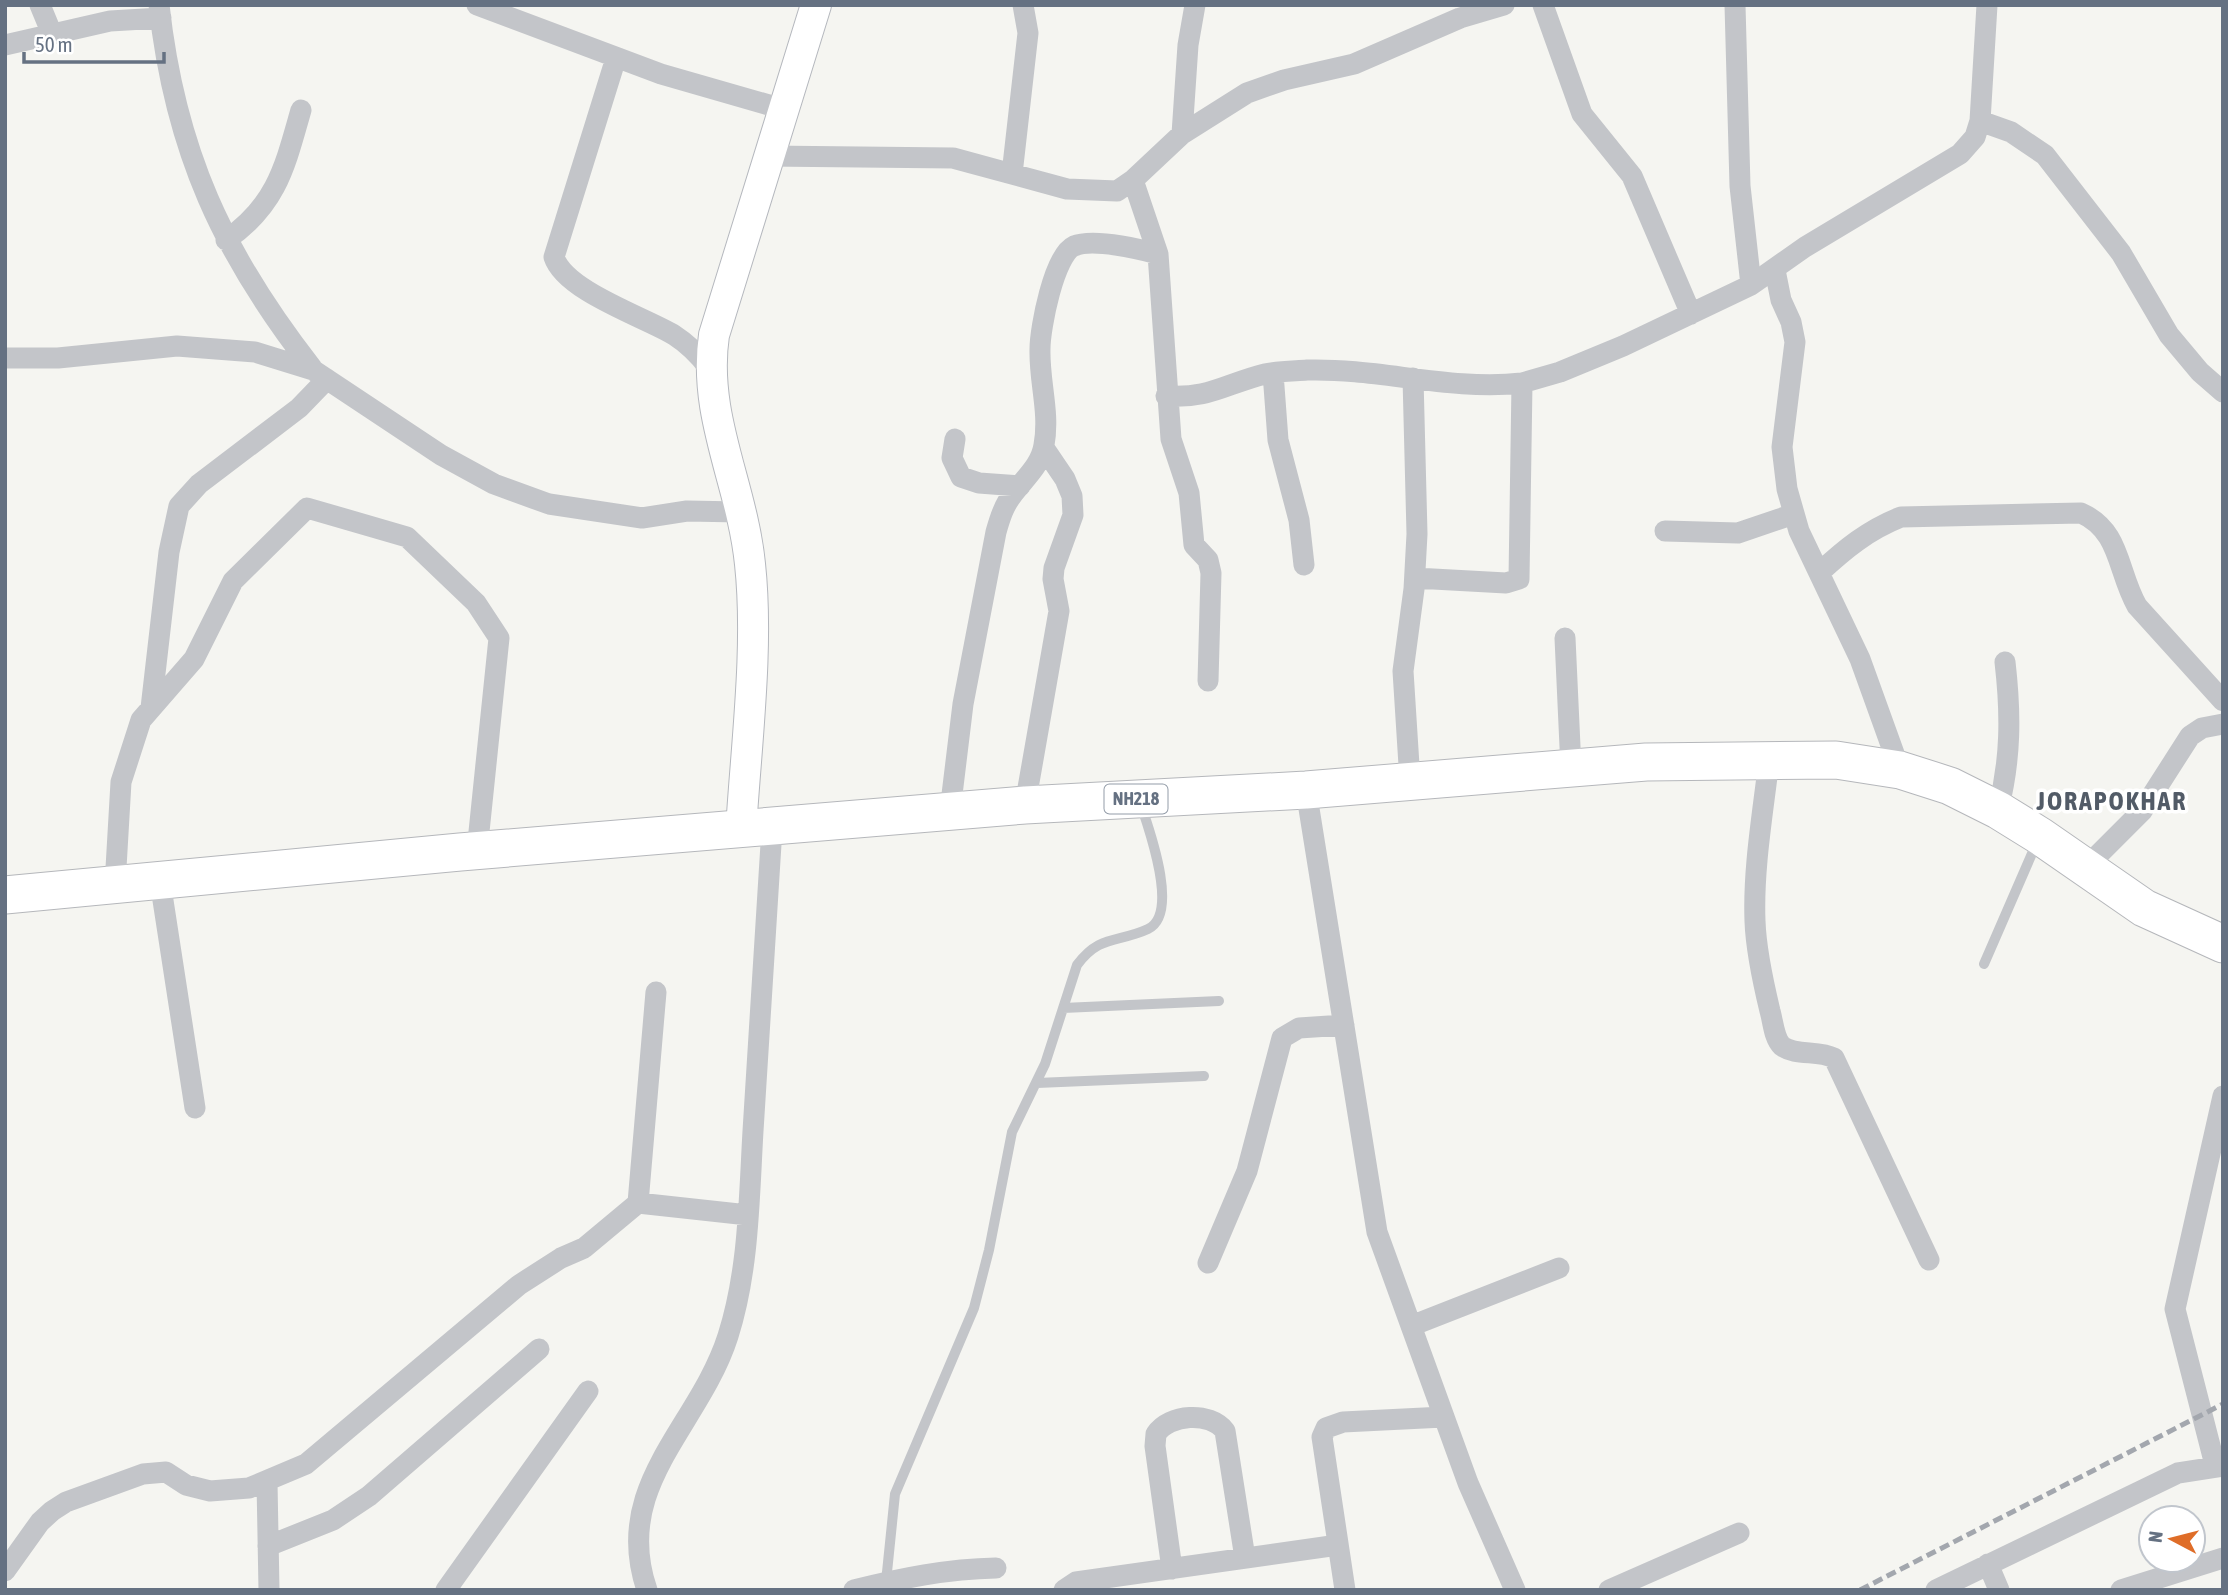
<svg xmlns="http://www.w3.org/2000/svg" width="2228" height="1595" viewBox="0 0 2228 1595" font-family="'Asap Condensed',sans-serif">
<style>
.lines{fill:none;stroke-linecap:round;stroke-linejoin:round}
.secondary-casing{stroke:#b5b8be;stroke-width:32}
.highway-casing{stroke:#b5b7bb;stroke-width:39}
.lane{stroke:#c3c5c9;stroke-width:10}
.street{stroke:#c3c5c9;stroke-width:21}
.secondary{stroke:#fff;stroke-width:30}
.highway{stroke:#fff;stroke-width:37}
.rail{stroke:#a3a7ae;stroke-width:5;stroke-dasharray:10 5;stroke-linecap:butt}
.labels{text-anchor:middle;stroke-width:7;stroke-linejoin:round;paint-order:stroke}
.shield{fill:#fff;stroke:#939ca8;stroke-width:2}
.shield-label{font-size:18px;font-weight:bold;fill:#657182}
.district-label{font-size:26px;font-weight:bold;letter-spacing:2px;fill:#525b67;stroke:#fff}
</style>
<rect width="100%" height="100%" fill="#f5f5f1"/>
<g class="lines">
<defs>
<path id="secondary" d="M741,830C746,746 759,647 750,564C742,484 702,416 714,335L816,5"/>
<path id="highway" d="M5,895L460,852L1025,805L1306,790L1646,762L1836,760L1900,770L1950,786L1998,810L2040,836L2144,908L2223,944"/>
</defs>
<use href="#secondary" class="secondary-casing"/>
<use href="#highway" class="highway-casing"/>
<path class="lane" d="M1984,964L2037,842
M1063,1008L1219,1001
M1037,1083L1204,1076
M886,1582L895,1494L974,1308L989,1250L1012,1132L1045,1064L1077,965C1100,934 1118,943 1148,929C1180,914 1149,829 1141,805"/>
<path class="street" d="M40,5L52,34
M159,5C175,151 223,254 312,368
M477,5L661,74L783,109
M1543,5L1582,114L1632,176L1691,314
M1735,5L1740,186L1751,285
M5,45L110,21L161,18
M616,58L554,257C565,291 644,317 674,335C688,344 699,355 709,368
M1980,121L2011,132L2045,155L2121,253L2169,335L2200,372L2223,392
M1182,134L1188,45L1195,5
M767,156L953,158L1067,189L1117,191L1133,180L1182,134L1247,93L1284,80L1354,64L1460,18L1504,5
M1012,174L1028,33L1023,5
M1133,180L1158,254L1171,439L1189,493L1194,545L1208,560L1211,573L1208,681
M226,240C277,205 285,166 301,110
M1775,270L1781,300L1791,322L1795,342L1782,447L1787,489L1799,531L1860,659L1900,770
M5,358H58L177,346L255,352L313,370L441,455L494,484L549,504L642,518L687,511L740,512
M1273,373L1278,440L1299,520L1304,565
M1166,396C1209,399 1225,384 1265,374C1278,371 1294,371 1307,370C1379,368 1450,391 1522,383
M955,439L952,458L961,477L979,483L1020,486
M1665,531L1738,533L1794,514
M1819,573C1845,549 1868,530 1901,517L2081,513C2121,531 2117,571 2137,606L2223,701
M1415,578L1506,583L1519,579L1522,383L1560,372L1623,346L1751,285L1805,247L1960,154L1975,137L1980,121L1987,5
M1565,638L1571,768
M151,708L169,552L179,506L199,484L299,408L327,379
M1769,760C1763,813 1753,868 1755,921C1756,951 1763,982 1770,1011C1773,1021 1774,1039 1782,1046C1795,1056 1819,1050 1834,1058L1929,1260
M1410,781L1403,671L1414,589L1417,534L1413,378
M1306,790L1377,1232L1468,1483L1515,1590
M1025,805L1059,611L1053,579L1054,568L1073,515L1072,496L1065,479L1044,448
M1998,810C2011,759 2011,714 2005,662
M950,811L963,704L996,532C1000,518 1004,505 1013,494C1025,478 1041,465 1044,445C1050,412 1039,382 1040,349C1040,328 1054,255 1074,246C1093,238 1139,249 1158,254
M2086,867L2142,811L2190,736L2202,728L2223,724
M160,881L195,1108
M115,885L121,782L141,720L194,659L233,581L307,508L407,537L476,603L499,638L477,851
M638,1203L656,992
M1208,1263L1247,1171L1282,1038L1299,1028L1344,1025
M1411,1326L1559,1268
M2215,1465L2175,1309L2223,1096
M267,1482L269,1590
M268,1546L333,1520L369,1496L539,1349
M1988,1564L1999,1590
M1172,1569L1155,1446L1156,1434C1169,1414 1210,1411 1225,1431L1245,1558
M5,1571L40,1522L52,1511L66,1502L143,1474L166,1472L186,1485L210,1491L249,1488L306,1464L519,1285L561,1258L584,1248L638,1203L748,1215
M446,1590L588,1391
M647,1590C611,1485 699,1427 728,1336C749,1270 749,1199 753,1131C759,1030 766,929 772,828
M854,1590C902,1578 947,1569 996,1568
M1064,1590L1076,1582L1338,1545
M1345,1590L1322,1437L1326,1428L1343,1422L1444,1417
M1609,1590L1739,1533
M1936,1590L2178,1473L2223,1466
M2121,1590L2223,1558"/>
<use href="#secondary" class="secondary"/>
<use href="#highway" class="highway"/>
<path class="rail" d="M1860,1590L2223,1404"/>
</g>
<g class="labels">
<rect class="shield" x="1104.5" y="784.5" width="63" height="29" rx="5"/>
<g class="shield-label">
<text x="1136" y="805">NH218</text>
</g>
<g class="district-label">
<text x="2112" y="810">JORAPOKHAR</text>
</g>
</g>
<rect width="2228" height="1595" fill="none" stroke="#657182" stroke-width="14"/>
<g transform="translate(2172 1539) rotate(277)"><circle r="33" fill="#ffffff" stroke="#c1c6cd" stroke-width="2"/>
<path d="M0-5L12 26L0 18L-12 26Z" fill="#df6d28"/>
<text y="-10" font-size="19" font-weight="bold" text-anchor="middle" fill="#657182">N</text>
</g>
<path d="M24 52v10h140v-10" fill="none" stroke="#657182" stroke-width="3.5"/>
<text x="35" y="52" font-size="21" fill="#657182" stroke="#ffffff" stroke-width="5" paint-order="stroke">50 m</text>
</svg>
